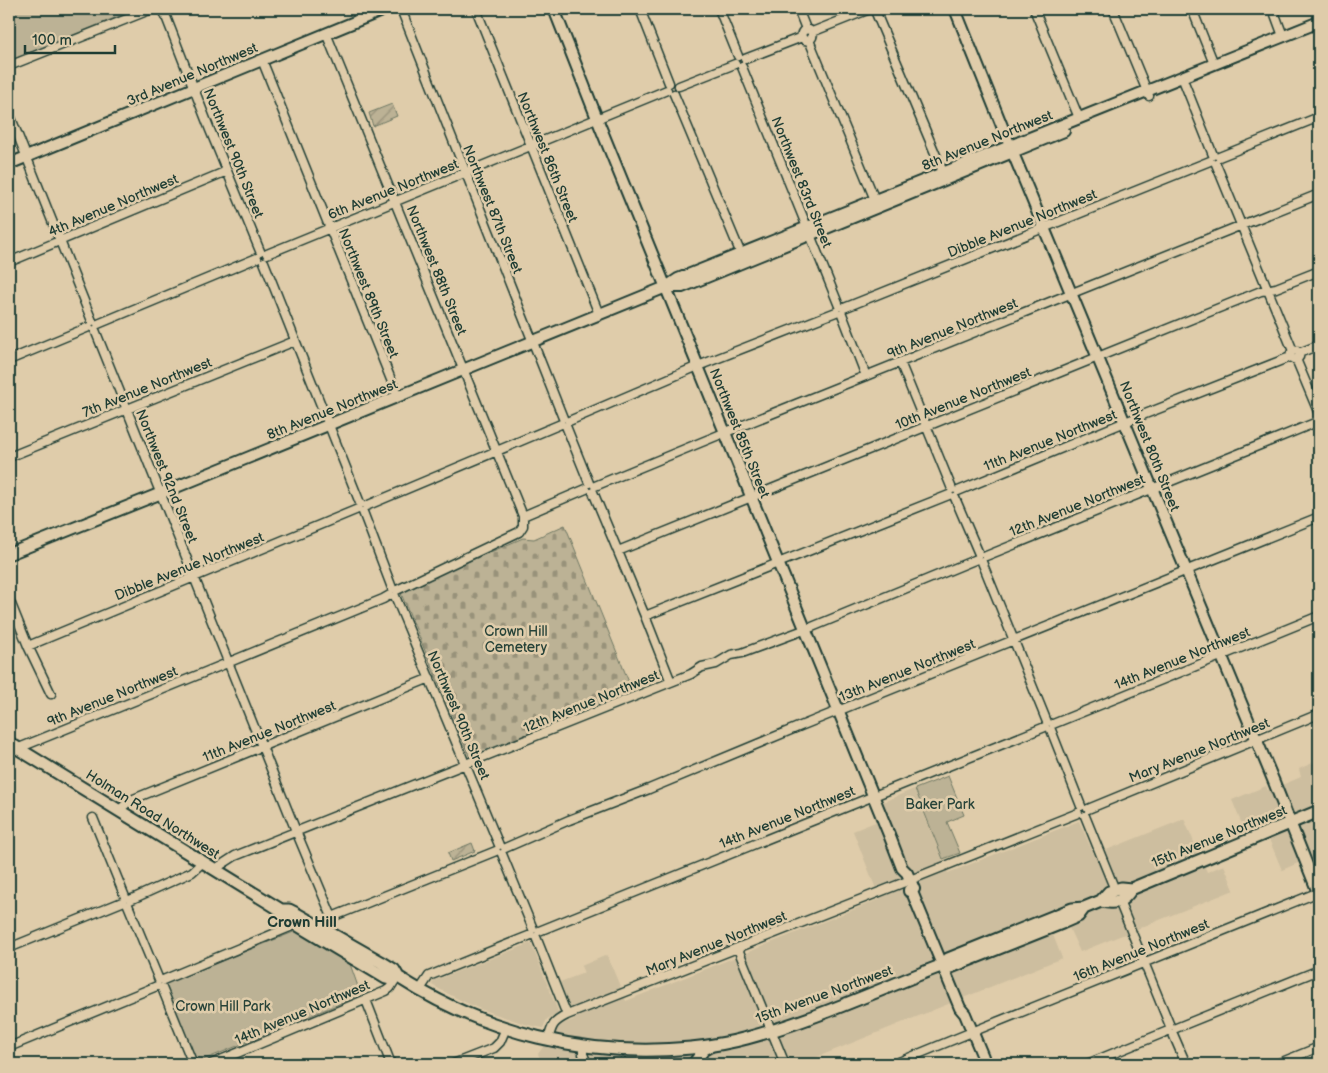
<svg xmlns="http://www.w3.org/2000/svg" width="1328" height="1073" viewBox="0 0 1328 1073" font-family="'Balsamiq Sans',sans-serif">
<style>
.built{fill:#cdbe9f}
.cemetery{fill:url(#cemetery-stones);stroke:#6e7864}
.park{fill:#bcb295;stroke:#6e7864}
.garden{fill:url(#garden-furrows);stroke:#6e7864}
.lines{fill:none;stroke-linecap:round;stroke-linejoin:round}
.street-casing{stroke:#1f3d34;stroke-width:11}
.secondary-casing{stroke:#1f3d34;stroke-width:14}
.primary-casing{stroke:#1f3d34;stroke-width:15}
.street{stroke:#dfccaa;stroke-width:8}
.secondary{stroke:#dfccaa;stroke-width:10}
.primary{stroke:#dfccaa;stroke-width:11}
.labels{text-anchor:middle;stroke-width:5;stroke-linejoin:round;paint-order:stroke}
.street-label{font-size:14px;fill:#1f3d34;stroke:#dfccaa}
.park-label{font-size:14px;fill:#274339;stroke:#dfccaa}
.neighbourhood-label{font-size:15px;font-weight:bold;fill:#1f3d34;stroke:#dfccaa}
</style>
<defs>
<pattern id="cemetery-stones" width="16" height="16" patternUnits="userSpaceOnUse" patternTransform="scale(1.25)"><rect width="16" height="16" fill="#bcb295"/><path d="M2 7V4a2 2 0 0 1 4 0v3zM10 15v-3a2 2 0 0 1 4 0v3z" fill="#98927a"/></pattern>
<pattern id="garden-furrows" width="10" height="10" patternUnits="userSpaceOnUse" patternTransform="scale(1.25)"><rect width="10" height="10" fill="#bcb295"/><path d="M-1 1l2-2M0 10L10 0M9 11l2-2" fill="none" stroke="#98927a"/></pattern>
</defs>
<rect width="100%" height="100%" fill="#dfccaa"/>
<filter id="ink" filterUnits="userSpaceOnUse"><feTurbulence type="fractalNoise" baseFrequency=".02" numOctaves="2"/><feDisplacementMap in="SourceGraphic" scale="10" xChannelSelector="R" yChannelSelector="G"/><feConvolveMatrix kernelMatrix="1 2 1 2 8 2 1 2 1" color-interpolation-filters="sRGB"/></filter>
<g filter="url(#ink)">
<path class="built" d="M1319,760V854L1282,870L1263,825L1245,832L1232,800L1266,786L1268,791L1301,777L1299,769Z
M914,789L948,873L1079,821L1094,855L1184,819L1207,872L1224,865L1234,890L1080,952L1069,928L1053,935L1062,958L800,1064H543L538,1054L558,1026L575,1019L560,982L584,973L581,966L607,955L626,1001L880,899L853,831L888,817L883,802Z
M531,943L559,1014L547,1019L543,1028L528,1025L480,1009L456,998L432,985L433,981Z"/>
<path class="cemetery" d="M565,525L633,692L470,758L400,591L523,538L534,539Z"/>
<path class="park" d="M9,9H137L9,61Z
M948,776L964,815L947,822L960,853L943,859L915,789Z
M296,931L350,964L361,995L196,1063L164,984Z"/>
<path class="garden" d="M392,104L397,116L373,126L369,113Z
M472,843L475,851L451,861L448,853Z"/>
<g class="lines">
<defs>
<path id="street" d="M163,9L210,130L260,251
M356,9L360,19
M401,9L563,418
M476,9L599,314
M640,9L669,83
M719,9L738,56
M798,9L806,29
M1034,9L1079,118
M1113,9L1149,96
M1192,9L1214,64
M1273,9L1283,36
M876,13L943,172
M801.5 35a5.5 5.5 0 1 1 11 0a5.5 5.5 0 1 1-11 0Z
M812,32L870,9
M326,33L523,516
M809,40L875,200
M745,59L802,37
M262,60L398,397
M9,66L152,9
M742,67L839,306
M1182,77L1213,155
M679,86L735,64
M674,94L741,254
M9,113L92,321
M1219,157L1319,117
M1216,164L1293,351
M267,254L667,90
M9,262L227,171
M264,262L360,503
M844,308L1210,161
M842,314L866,376
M98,324L257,258
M95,330L227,659
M1290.5 355a4.5 4.5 0 1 1 9 0a4.5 4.5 0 1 1-9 0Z
M1299,353L1319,345
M1296,359L1319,414
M9,360L89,327
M900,362L952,489
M569,421L698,366L836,312
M566,426L589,483
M9,457L295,341
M595,486L731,430L1319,194
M958,491L1130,420L1290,357
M593,492L645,616L671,682
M955,498L979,554
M366,506L561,424
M363,512L392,588
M618,551L1261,291L1276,288L1319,271
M986,556L1317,422
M982,562L1047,722
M397,590L519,532L523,526V516L586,489
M395,596L499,845
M9,599L28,646L51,694
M645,616L949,495
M28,646L358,509
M232,661L383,599L390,595
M230,667L296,831L332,917
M1053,724L1319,616
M1051,730L1081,806
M9,752L225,664
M1088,809L1319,714
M119,810L131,800L430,678
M1085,816L1115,890
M93,818L125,897
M505,848L569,820L649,789L803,725L1319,517
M502,854L533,929
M215,869L235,856L691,674L702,667L716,664L731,655L742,653L812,627L977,559
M910,880L1078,813
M130,900L192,872L203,862
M1119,901L1170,1026
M128,905L159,980
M332,917L496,851
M539,931L1045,727
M536,937L567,1015
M9,948L122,902
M738,949L785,1064
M163,980L290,927L294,923
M162,988L193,1064
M419,991L429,976L531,935
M366,1000L391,1064
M1176,1028L1319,970
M972,1032L1319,892
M1173,1034L1186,1064
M548,1040C552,1025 553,1022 567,1015L905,882
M9,1047L157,986
M583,1047V1054L587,1064
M211,1064L386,991L390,988L397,977
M453,1064L494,1048L500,1042L506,1028
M894,1064L967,1034
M1087,1064L1168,1031
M1277,1064L1319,1047"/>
<path id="secondary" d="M554,9L600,126L890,837L902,868L907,873L914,889L912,892
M955,9L1010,146L1274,782L1319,895
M9,164L386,9
M667,287H682L1064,131
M9,554L164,492L666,287L678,279L1319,22
M909,890V891L912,892L960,1008L965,1014L983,1057V1064
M693,1064L704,1050L711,1046"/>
<path id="primary" d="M9,743L281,910H289L295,913L381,962L394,970L398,977C485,1033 587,1058 691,1048C710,1046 729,1043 747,1038C814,1020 878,990 943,965L948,959L1072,909L1084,908L1101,901L1109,892L1121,888L1131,889L1319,811
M1101,901C1116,904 1123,902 1131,889
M281,910L286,918L386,978L390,979L398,977
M943,965L951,967L1062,923L1078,916L1084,908"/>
</defs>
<use href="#street" class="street-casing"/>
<use href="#secondary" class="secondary-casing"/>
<use href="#primary" class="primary-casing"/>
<use href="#street" class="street"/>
<use href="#secondary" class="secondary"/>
<use href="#primary" class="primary"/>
</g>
</g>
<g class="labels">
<g class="street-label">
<text transform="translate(192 74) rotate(-23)" y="5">3rd Avenue Northwest</text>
<text transform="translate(987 140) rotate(-22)" y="5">8th Avenue Northwest</text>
<text transform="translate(234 153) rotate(68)" y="5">Northwest 90th Street</text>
<text transform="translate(548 157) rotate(68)" y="5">Northwest 86th Street</text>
<text transform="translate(802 182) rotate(68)" y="5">Northwest 83rd Street</text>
<text transform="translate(393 189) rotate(-22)" y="5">6th Avenue Northwest</text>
<text transform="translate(113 205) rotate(-23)" y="5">4th Avenue Northwest</text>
<text transform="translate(493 209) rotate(68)" y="5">Northwest 87th Street</text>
<text transform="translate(1022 223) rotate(-22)" y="5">Dibble Avenue Northwest</text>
<text transform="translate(437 270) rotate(68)" y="5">Northwest 88th Street</text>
<text transform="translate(369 293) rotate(68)" y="5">Northwest 89th Street</text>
<text transform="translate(952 328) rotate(-22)" y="5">9th Avenue Northwest</text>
<text transform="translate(147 387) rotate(-22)" y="5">7th Avenue Northwest</text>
<text transform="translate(963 398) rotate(-22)" y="5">10th Avenue Northwest</text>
<text transform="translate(332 409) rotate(-22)" y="5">8th Avenue Northwest</text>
<text transform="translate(740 433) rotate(68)" y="5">Northwest 85th Street</text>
<text transform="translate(1050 440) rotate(-22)" y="5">11th Avenue Northwest</text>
<text transform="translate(1150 446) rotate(68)" y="5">Northwest 80th Street</text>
<text transform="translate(167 476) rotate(68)" y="5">Northwest 92nd Street</text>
<text transform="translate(1077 505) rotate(-22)" y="5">12th Avenue Northwest</text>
<text transform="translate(189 566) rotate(-22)" y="5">Dibble Avenue Northwest</text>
<text transform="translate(1182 658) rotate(-22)" y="5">14th Avenue Northwest</text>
<text transform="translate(907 670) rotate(-22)" y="5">13th Avenue Northwest</text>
<text transform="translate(112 696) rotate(-22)" y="5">9th Avenue Northwest</text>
<text transform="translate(591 701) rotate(-22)" y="5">12th Avenue Northwest</text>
<text transform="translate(459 715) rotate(67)" y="5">Northwest 90th Street</text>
<text transform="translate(269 731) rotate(-22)" y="5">11th Avenue Northwest</text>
<text transform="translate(1199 750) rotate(-22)" y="5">Mary Avenue Northwest</text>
<text transform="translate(153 814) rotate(32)" y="5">Holman Road Northwest</text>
<text transform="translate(787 817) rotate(-22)" y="5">14th Avenue Northwest</text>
<text transform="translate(1219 836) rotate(-22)" y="5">15th Avenue Northwest</text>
<text transform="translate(716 943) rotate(-22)" y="5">Mary Avenue Northwest</text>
<text transform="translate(1141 950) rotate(-22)" y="5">16th Avenue Northwest</text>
<text transform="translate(824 994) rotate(-20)" y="5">15th Avenue Northwest</text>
<text transform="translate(302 1012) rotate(-23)" y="5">14th Avenue Northwest</text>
</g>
<g class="park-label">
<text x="516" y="636">Crown Hill<tspan x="516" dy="16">Cemetery</tspan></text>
<text x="940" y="809">Baker Park</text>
<text x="223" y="1011">Crown Hill Park</text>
</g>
<g class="neighbourhood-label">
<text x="302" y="927">Crown Hill</text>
</g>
</g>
<rect width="1328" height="1073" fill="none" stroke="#dfccaa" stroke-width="30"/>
<rect x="15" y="15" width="1298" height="1043" fill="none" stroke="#1f3d34" stroke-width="2" filter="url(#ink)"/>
<path d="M25 45v8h90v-8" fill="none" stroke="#1f3d34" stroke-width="2.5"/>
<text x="32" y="45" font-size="15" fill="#1f3d34" stroke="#dfccaa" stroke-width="4" paint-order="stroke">100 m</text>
</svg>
